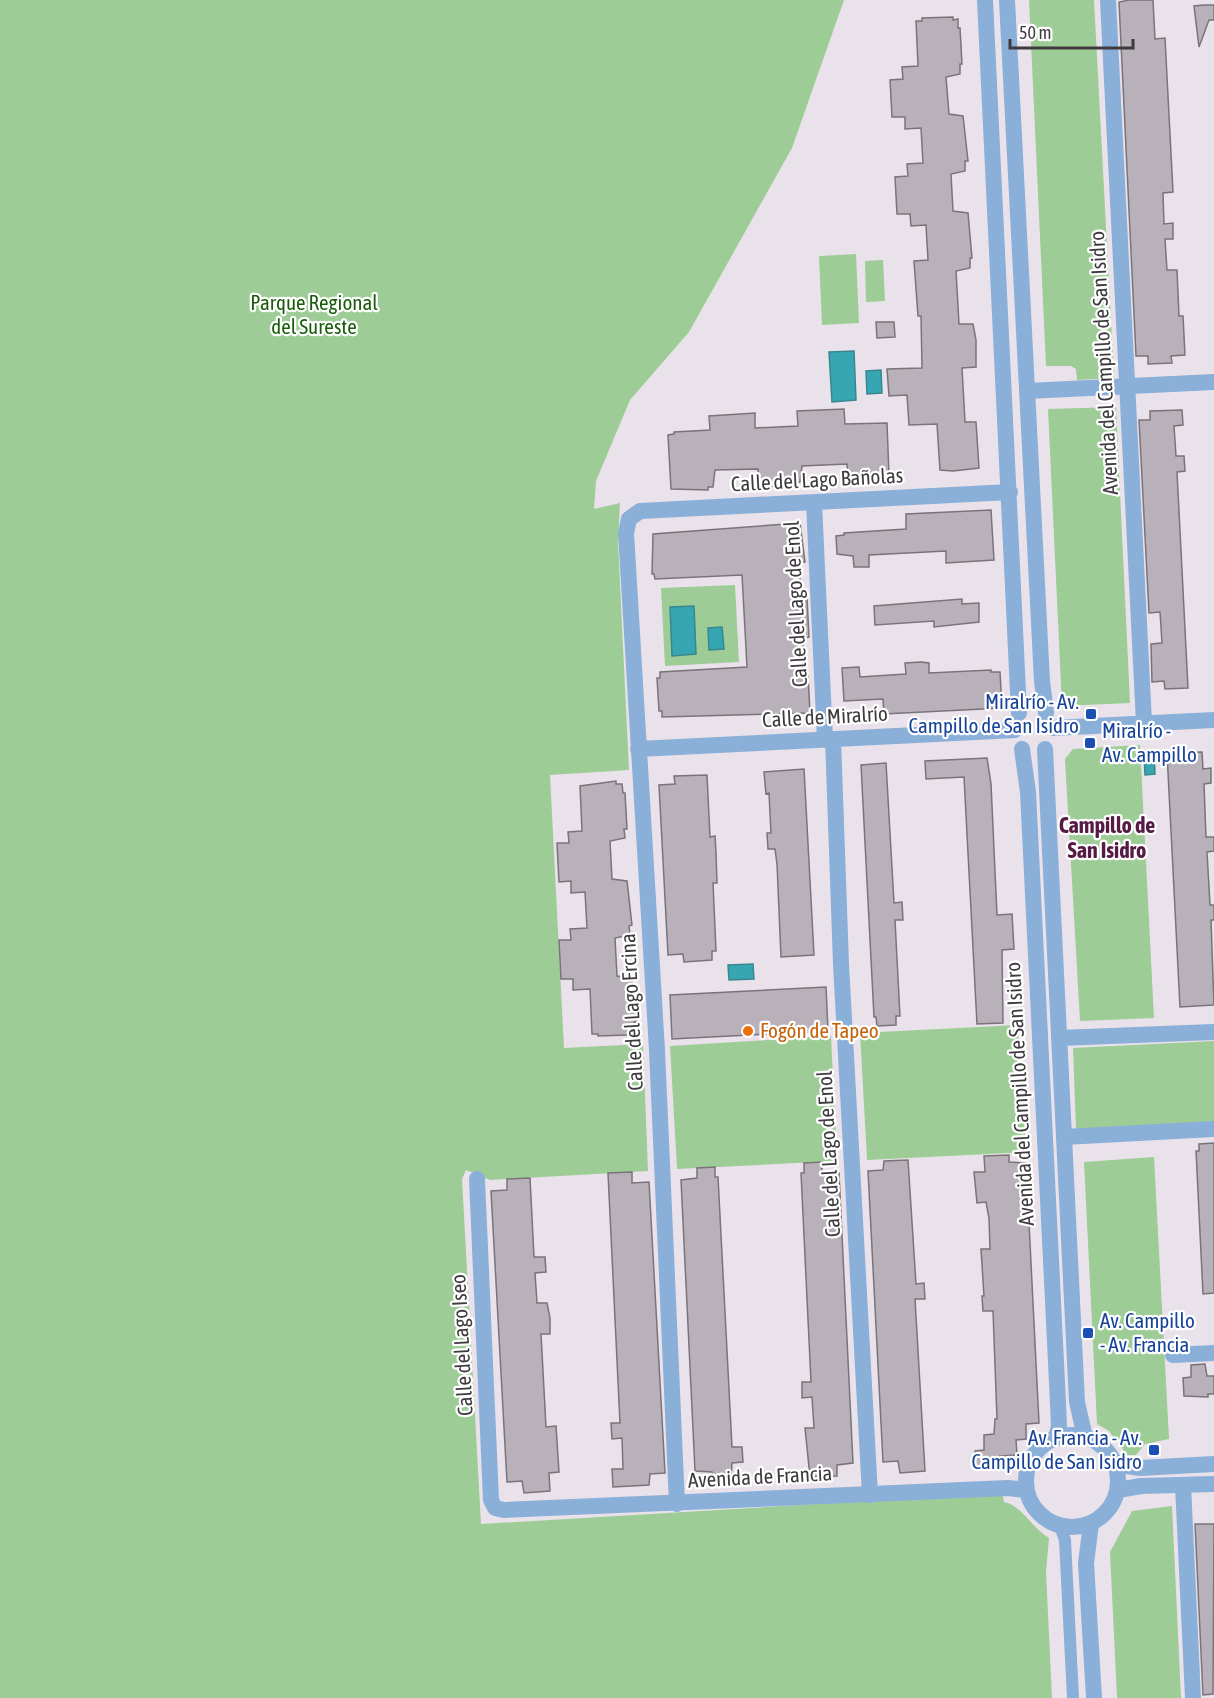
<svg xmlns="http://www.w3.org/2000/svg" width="1214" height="1698" viewBox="0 0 1214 1698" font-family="'Asap Condensed',sans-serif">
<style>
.green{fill:#9ecc96}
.water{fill:#36a7b2;stroke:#38878f;stroke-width:1.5}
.building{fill:#b9b1b9;stroke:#7a737a;stroke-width:1.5}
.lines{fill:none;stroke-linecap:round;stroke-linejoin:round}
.pedestrian{stroke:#8aafd8;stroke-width:12}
.minor{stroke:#8aafd8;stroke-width:16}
.tertiary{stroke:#8aafd8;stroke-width:16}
.transit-dot{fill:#1a4fb4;stroke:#fff;stroke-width:2}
.food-dot{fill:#e8710a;stroke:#fff;stroke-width:2}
.labels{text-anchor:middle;stroke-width:4.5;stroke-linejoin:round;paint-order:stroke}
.park-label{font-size:21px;fill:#195d0c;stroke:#fff}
.street-label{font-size:21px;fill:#3e3b3e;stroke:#fff}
.transit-label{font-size:21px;fill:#164399;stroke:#fff;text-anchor:end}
.food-label{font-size:21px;fill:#c56008;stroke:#fff;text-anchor:start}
.neighbourhood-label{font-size:22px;font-weight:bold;fill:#561b43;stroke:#fff}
</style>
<rect width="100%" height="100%" fill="#eae2ea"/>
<path class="green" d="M0,0H844L792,148L689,332L630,400L596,481L594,509L620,503L618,542L629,770L550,775L564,1048L643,1044L648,1171L490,1180L466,1170L462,1179L481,1524L969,1495L1003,1496L1004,1502C1021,1505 1032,1528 1049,1538L1046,1572L1052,1698H0Z
M1029,0H1094L1114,378L1077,380L1076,369L1071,366H1046Z
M856,254L859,323L822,325L819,256Z
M883,260L885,301L866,302L865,261Z
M1116,407L1130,703L1062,706L1048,409Z
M735,585L739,662L665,666L661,588Z
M1140,745L1154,1018L1080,1021L1065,759L1073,749Z
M1018,1025L1026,1152L867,1160L860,1033Z
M831,1036L837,1161L677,1169L670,1046Z
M1214,1041V1123L1076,1130L1073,1048Z
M1154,1157L1169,1439L1145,1444L1136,1455H1127L1109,1431L1097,1424L1084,1162Z
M1172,1506L1181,1698H1117L1110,1552L1132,1511Z"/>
<path class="water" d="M854,351L856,400L832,402L829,352Z
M881,370L882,393L867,394L866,371Z
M694,606L696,654L672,656L670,607Z
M722,627L724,649L709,650L708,628Z
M1149,751L1154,753L1155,774L1145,775L1144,754Z
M753,964L754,979L729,980L728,965Z"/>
<path class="building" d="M1129,0H1153L1155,39L1165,38L1173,192L1163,193L1164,224L1173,223V239H1165L1167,270H1177L1179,316H1183L1185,355L1171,356L1172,363L1148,364V356H1136L1119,2Z
M1204,5H1214V20H1209L1199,47L1194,6Z
M953,17V20L958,19V28H960L962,64H960V74L946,77L949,114L963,116L968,161H965V171L951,174L953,211L968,213L972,258H970V268L956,271L959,324H973L976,340V367L962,368L965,422H976L979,468L953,471L940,470L937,424L909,425L907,395L889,396L887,369L922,368L921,316H918L914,261L928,260L926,225L911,226L910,214H897L895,177L908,176L907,164L923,163L921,128L905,129V117H892L890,80L903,79L902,67L918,66L916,21H922V18Z
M876,322H894L895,337L877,338Z
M844,409L845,424L887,423L889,475L848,477L847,464L802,466L800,482L796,483V485L765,487V484L759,485L758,469L715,470L713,487H708V490L671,489L668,435L674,434V432L710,430L709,416L755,413V428L798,426L797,411Z
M1182,410L1183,425L1174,426L1176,456H1184L1185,471L1177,472L1188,688L1165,689L1164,681L1152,682L1151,644L1162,643L1161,627L1160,612L1149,613L1139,420H1150V411Z
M991,510L994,560L946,563V551L869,555V567H854L853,556L837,554L836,536L844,535V533L906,529V514Z
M800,523L805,562H799L801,599L807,598L809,637L803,638L805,675H808L810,713L662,717V711H659L657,678H660V672L747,667L742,575L655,579L654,574H652L653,534Z
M962,599V604L979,603V622L934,627V621L875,625L874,606Z
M921,662L929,663V673L991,670V672H1000L1002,708L884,714L883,699L844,701L842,668L859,667L860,677L906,674L905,663Z
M1202,752L1203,769L1211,768V783L1204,784L1206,837H1214V851L1207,852L1210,905H1214V920H1211L1214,1005L1180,1007L1167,753Z
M987,758L991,784L997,915L1012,914L1014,949L1002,950L1003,1023L977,1024L964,777L926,779L925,761Z
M886,763L894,903L902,902L903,920H895L900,1016H896V1025L877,1026L876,1017H874L861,765Z
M804,769L814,955L781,957L777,864L775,849H768L767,833H771L769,793L766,794L764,772Z
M707,775L710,837L715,836L716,852L717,883H713L716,951H712V960L684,962L683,954L668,955L659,785L675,784L674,776Z
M616,781V784H622L623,793H625L627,829H624L625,838L610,841L612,879L627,881L632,925L629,926L630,935L615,938L617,976L632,978V987H635L636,1022H634V1032H628V1035L598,1036V1034H592L590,989L573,990V979H561L559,940H571L570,929L587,928L585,892L571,893V881L559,882L557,843H569L568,832L582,831L580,786Z
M826,987L828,1031L672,1039L670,995Z
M1214,1143V1293L1203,1294L1196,1151H1199V1144Z
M1009,1155V1162L1026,1163L1039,1423L1026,1424V1439L1016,1440L1017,1455L1000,1456L999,1467L975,1469V1451L984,1450V1435L994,1434L995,1419H997L993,1311H983L982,1296H984L981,1249H990L989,1218L986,1202L977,1203L974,1172H985L984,1156Z
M908,1160L916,1284L924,1283L925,1299H915L925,1471L900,1473L898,1461L883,1462L868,1171L883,1170L884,1161Z
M822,1162V1172L839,1173L853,1463L837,1465V1476L810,1477L805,1428H814L812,1397L802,1398V1382H811L801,1173H804V1163Z
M715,1167V1177H718L732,1447H742L743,1462L732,1463L731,1481L712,1482V1472L695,1471L681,1180L697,1178V1168Z
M632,1172V1183L649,1182L665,1473L650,1474L649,1485L613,1487L612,1469H623L622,1438L612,1439L611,1423H620L608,1173Z
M530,1178L534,1257H545L546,1272L535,1273L537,1303H547L550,1318V1334H541L546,1427L556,1426L559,1472L549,1473L550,1491L524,1493L522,1481L507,1482L491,1191L507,1190V1179Z
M1205,1364L1207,1376H1214V1394H1208V1397L1184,1396L1183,1378L1191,1377V1365Z
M1195,1524H1214L1213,1694L1203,1695Z"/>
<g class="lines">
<path class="pedestrian" d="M1060,1526L1065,1540L1073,1698"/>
<path class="minor" d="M985,0L1019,713
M1007,0L1042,681L1046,713
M1108,0L1144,723
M1027,391L1214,382
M814,503L825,740
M1053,728L1214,720
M833,739L841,964L870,1495
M638,749L1015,730
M1022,749L1028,792L1058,1403L1059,1426L1056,1438
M1045,749L1077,1402L1085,1437
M1059,1038L1214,1032
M1064,1137L1214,1129
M477,1179L491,1500L495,1508L504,1510L1008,1488L1026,1490
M1173,1355L1214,1353
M1183,1485L1193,1698
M677,1504L657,1050L626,533L629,519L640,511L1010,492"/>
<path class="tertiary" d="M1026 1481a46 46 0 1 1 92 0a46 46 0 1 1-92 0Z
M1115,1464L1140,1468L1214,1464
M1118,1490L1141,1486L1214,1484
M1091,1524L1086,1563L1094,1698"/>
</g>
<g class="transit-dot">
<rect x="1085" y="708" width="12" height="12" rx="3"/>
<rect x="1084" y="737" width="12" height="12" rx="3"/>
<rect x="1082" y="1327" width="12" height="12" rx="3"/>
<rect x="1148" y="1444" width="12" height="12" rx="3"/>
</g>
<circle class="food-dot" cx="748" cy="1031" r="6"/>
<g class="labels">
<g class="park-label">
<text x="314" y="310">Parque Regional<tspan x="314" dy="24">del Sureste</tspan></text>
</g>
<g class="street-label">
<text transform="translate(1104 363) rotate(-93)" y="7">Avenida del Campillo de San Isidro</text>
<text transform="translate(817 480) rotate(-3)" y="7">Calle del Lago Bañolas</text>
<text transform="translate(796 604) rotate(-93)" y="7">Calle del Lago de Enol</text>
<text transform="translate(825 717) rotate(-3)" y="7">Calle de Miralrío</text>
<text transform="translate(632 1012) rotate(-93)" y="7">Calle del Lago Ercina</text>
<text transform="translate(1020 1094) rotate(-93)" y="7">Avenida del Campillo de San Isidro</text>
<text transform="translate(829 1154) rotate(-93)" y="7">Calle del Lago de Enol</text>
<text transform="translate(462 1345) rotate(-93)" y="7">Calle del Lago Iseo</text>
<text transform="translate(760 1477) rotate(-3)" y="7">Avenida de Francia</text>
</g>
<g class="transit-label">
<text x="1079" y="709">Miralrío - Av.<tspan x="1079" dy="24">Campillo de San Isidro</tspan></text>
<text x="1102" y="738" text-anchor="start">Miralrío -<tspan x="1102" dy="24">Av. Campillo</tspan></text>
<text x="1100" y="1328" text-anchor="start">Av. Campillo<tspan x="1100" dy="24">- Av. Francia</tspan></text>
<text x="1142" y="1445">Av. Francia - Av.<tspan x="1142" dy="24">Campillo de San Isidro</tspan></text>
</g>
<g class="food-label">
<text x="760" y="1038">Fogón de Tapeo</text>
</g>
<g class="neighbourhood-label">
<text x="1107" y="833">Campillo de<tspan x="1107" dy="25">San Isidro</tspan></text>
</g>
</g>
<path d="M1010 39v9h123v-9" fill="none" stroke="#3e3b3e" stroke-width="3"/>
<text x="1019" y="39" font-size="18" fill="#3e3b3e" stroke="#ffffff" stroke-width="4.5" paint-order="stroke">50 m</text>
</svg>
